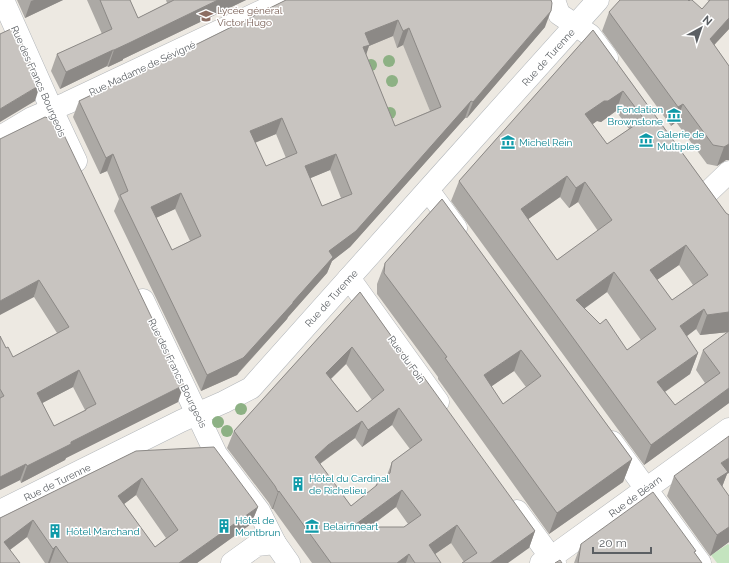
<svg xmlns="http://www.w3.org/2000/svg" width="729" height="563" viewBox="0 0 729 563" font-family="Raleway,sans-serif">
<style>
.education{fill:#ddd8d0}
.green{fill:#c4e4bf}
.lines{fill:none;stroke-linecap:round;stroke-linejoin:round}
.street-casing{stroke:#b3b6b9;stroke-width:23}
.secondary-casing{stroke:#b2b6ba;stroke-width:23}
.street{stroke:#fff;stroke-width:22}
.secondary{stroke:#fff;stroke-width:22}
.tree{fill:#8db184}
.wall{fill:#aca9a5;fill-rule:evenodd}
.shaded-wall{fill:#8c8986}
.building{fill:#c8c4c0;stroke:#8c8986;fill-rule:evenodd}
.labels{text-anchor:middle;stroke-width:3;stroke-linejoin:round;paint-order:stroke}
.education-label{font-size:10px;fill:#785e54;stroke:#fff;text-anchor:start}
.street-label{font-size:10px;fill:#5b5f63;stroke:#fff}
.culture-label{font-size:10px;fill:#0d838f;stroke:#fff;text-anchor:start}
</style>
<rect width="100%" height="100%" fill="#ede9e2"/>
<path class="education" d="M385,0L435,123L389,142L357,64Z
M453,516L487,563H418Z"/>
<path class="green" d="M728,544L729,545V563H717L711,555Z"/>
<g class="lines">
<defs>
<path id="street" d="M554,0L559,14L590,35L607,58
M0,137L32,118L67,103L285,0
M428,190L456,228
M706,194L729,172
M349,278L438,402
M612,442L700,563
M517,511L555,563
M232,563L257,545L275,543
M541,563L550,556L560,551L729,429"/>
<path id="secondary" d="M3,0L52,110L76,161
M143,300L216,454L259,511L275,543L289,563
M0,511L181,421L224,402L251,388L441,175L598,0"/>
</defs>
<use href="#street" class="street-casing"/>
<use href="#secondary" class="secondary-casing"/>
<use href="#street" class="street"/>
<use href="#secondary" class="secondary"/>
</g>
<g class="tree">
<circle cx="389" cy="61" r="6"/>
<circle cx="371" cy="65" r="6"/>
<circle cx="392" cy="81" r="6"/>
<circle cx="390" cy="113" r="6"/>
<circle cx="241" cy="409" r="6"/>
<circle cx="218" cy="422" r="6"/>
<circle cx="227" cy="431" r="6"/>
</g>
<path class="wall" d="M17,0H63L25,18Z
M87,0H130L138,18L167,3L166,0H246L123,59V60L108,67L107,66L60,89L51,71L57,54L102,34Z
M286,0L545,27L467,118H465L350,247L332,261L327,273L288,317L287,319L237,375L201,391L114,211L119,199L107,171L100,174L73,117L79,101L186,50L187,49ZM393,36L397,48L403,45L430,111L395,126L366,54L369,46ZM276,134L286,158L266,166L255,143ZM330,170L341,198L322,206L310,178ZM175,209L190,241L172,250L156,218Z
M707,0H729V29L714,45L729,66V160H726L717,166L707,164L676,122L671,126L602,31L609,12L702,9L709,1Z
M593,30L726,213L729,215V403L644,465L451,201L459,181ZM616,111L629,129L607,144L592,124L597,121L601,122ZM560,197L569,208L578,202L598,231L557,260L528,219ZM679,265L693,285L672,300L657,280ZM607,292L641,340L627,350L584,309ZM696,329L700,335L729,332L703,350L696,370L705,383L675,405L665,392L690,374L698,353L686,337Z
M62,133L178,402L66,458L65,460L21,483L20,480L0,490V336L6,348L13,357L57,333L34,297ZM73,387L85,410L54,426L42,403Z
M442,199L632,459L623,482L549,534L438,379V377L377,294V284L385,263ZM514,371L526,387L503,404L491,386Z
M360,292L421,378L535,531L529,548L464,562L451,543L435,554L441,563H312L273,509H272L269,503L227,448L234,431ZM346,364L372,400L357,412L331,379ZM392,425L410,449L392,462L387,475L377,482L375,487L351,506L320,464L355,438L362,447ZM396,507L408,524L404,527H370Z
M136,451L258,507L251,524L197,563H45L27,537L10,550L0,563V518ZM136,495L166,538L155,547L124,504Z
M727,474L722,487L729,496V542L710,556L667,496L674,476Z
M581,544L695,553L702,563H574Z"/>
<path class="shaded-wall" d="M34,0H63L25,18L31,1Z
M218,0H246L123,59V60L108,67L114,50L129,43Z
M551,11L545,27L467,118L473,102Z
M729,18V29L703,57L710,39Z
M398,20L393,36L369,46L364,61L357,64L365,33Z
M409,28L403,45L397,48L403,31Z
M113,50L107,66L60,89L66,72Z
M40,85L35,101L0,122V109Z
M623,91L616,111L601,122L597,121L578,135L585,114L604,101Z
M471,101L465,118L350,247L332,261L327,273L288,317L287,319L239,372L237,375L201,391L207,375L293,302L329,251Z
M683,104L676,122L671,126L678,107Z
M282,118L276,134L244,147L250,131Z
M729,144V160H726L717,166L724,147Z
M113,154L107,171L100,174L106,158Z
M336,154L330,170L299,183L305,166Z
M567,176L560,197L514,229L521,209Z
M585,182L578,202L569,208L576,188Z
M181,193L175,209L145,223L151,207Z
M686,245L679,265L642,290L650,270Z
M614,272L607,292L568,320L576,300Z
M39,280L34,297L0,315V301Z
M704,309L696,329L672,347L680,326Z
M729,312V332L700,335L707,315Z
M352,347L346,364L319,390L326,373Z
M521,350L514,371L476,397L484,375Z
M698,353L690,374L650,402L657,382Z
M79,370L73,387L31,409L37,393Z
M184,385L178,402L66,458L65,460L21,483L27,466L71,442Z
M729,388V403L644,465L651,445Z
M399,408L392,425L362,447L368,430Z
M362,421L355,438L322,462L308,475L315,457L328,445Z
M729,458V473L727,474L720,492L710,500L721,463Z
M632,459L623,482L549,534L557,513Z
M26,464L20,480L0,490V477Z
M142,478L136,495L112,513L118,496Z
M402,490L396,507L346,544L352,527Z
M279,491L273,509H272L278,492Z
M258,507L251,524L197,563H179Z
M33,520L27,537L0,557L4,542Z
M457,525L451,543L422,563L429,545Z
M729,527V542L710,556L717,535Z
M535,531L529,548L508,563H490Z
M56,546L50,563H48L53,549Z
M409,554L406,563H397Z"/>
<path class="building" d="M100,0H130L138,18L174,0H218L129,43L114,50H113L66,72L57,54L112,29Z
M286,0H551L552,3L551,11L473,102L471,101L356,231L329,251L333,257L293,302V303L245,356L243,358L207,375L120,195L128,191L113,154L106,158L79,101L155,64L187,50V49ZM398,20L403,31L409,28L441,107L395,126L363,47L370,45L365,33ZM282,118L297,153L266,166L250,131ZM336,154L352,194L322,206L305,166ZM181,193L201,236L172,250L151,207Z
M620,0H688L689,1L690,0H692L702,9L710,0H729V18L710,39L729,66V144L724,147L713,145L683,104L678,107L609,12Z
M15,27L40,85L0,109V34Z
M593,30L726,213L729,215V312L707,315L704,309L680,326L698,353L657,382L675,405L720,373L703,350L729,331V388L651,445L459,181ZM623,91L644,119L607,144L585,114L604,101H608ZM567,176L576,188L585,182L612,220L557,260L521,209ZM686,245L708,275L672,300L650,270ZM614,272L656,329L627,350L606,319L600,324L576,300Z
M45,117L57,121L62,133L64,135L184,385L71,442V444L27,466L26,464L0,477V398L4,396L0,389V336L6,348L8,347L13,357L69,327L39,280L0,301V139ZM79,370L96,404L86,409V410L54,426L37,393Z
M442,199L632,459L631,460L557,513L445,358L447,357L384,273L385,263ZM521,350L541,376L503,404L484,375Z
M360,292L421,378L423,376L535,531L490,563H462L477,553L457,525L429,545L441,563H415L409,554L397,563H331L279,491L278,492L275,486L234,431ZM352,347L384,390L357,412L326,373ZM399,408L422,440L392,462L390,473L377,482V485L351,506L315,457L328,445L362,421L368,430ZM402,490L421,515L404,527H352Z
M729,436V458L721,463L728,472L717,479L729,496V527L717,535L674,476Z
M214,447L254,501L258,507L179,563H68L56,546L53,549L33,520L4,542L20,563H0V518L136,451ZM142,478L178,530L155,547L118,496Z
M653,492L696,551L694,552L702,563H578L581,544Z
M560,560L562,563H555Z"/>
<defs>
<symbol id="school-bare" viewBox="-9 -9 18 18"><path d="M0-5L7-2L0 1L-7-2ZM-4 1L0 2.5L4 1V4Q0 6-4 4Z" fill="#8d6e63" stroke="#fff" stroke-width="2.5" paint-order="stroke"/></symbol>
<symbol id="museum-bare" viewBox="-9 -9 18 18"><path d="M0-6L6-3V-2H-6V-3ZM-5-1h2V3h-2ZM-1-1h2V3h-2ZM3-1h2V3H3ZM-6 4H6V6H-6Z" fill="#0f9aa8" stroke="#fff" stroke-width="2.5" paint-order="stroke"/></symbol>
<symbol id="building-bare" viewBox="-9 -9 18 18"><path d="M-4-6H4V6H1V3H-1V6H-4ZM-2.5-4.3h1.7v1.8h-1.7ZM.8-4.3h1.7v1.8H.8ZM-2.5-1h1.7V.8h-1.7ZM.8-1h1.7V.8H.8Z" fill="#0f9aa8" stroke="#fff" stroke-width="2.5" paint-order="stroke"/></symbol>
</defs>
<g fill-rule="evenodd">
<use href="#school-bare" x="196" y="6" width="20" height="20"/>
<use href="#museum-bare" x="664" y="105" width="20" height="20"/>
<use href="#museum-bare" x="636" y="130" width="20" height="20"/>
<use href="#museum-bare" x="498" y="132" width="20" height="20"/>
<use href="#building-bare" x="288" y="474" width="20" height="20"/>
<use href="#building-bare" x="214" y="516" width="20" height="20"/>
<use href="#museum-bare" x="302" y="516" width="20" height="20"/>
<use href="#building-bare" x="45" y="521" width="20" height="20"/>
</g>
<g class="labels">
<g class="education-label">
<text x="217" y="14">Lycée général<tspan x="217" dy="12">Victor Hugo</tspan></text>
</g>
<g class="street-label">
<text transform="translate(548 57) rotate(-48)" y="4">Rue de Turenne</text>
<text transform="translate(142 68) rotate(-25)" y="4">Rue Madame de Sévigné</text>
<text transform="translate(39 81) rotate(66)" y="4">Rue des Francs Bourgeois</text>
<text transform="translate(331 298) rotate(-48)" y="4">Rue de Turenne</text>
<text transform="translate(407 359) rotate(54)" y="4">Rue du Foin</text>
<text transform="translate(178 373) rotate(64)" y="4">Rue des Francs Bourgeois</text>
<text transform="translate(57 482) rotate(-26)" y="4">Rue de Turenne</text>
<text transform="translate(635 496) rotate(-36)" y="4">Rue de Béarn</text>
</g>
<g class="culture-label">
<text x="663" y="113" text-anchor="end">Fondation<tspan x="663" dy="12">Brownstone</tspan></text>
<text x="657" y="138">Galerie de<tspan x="657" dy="12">Multiples</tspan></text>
<text x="519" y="146">Michel Rein</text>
<text x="309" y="482">Hôtel du Cardinal<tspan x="309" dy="12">de Richelieu</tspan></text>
<text x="235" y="524">Hôtel de<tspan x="235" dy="12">Montbrun</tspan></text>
<text x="323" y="530">Belairfineart</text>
<text x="66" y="535">Hôtel Marchand</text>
</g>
</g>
<g transform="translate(701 28) rotate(40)" stroke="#ffffff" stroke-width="3" paint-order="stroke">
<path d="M0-3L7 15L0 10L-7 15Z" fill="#5b5f63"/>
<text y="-6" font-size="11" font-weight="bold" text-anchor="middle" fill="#5b5f63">N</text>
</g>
<path d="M593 547v6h58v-6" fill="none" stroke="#5b5f63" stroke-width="2"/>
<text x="599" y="547" font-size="12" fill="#5b5f63" stroke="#ffffff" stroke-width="3" paint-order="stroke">20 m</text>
</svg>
